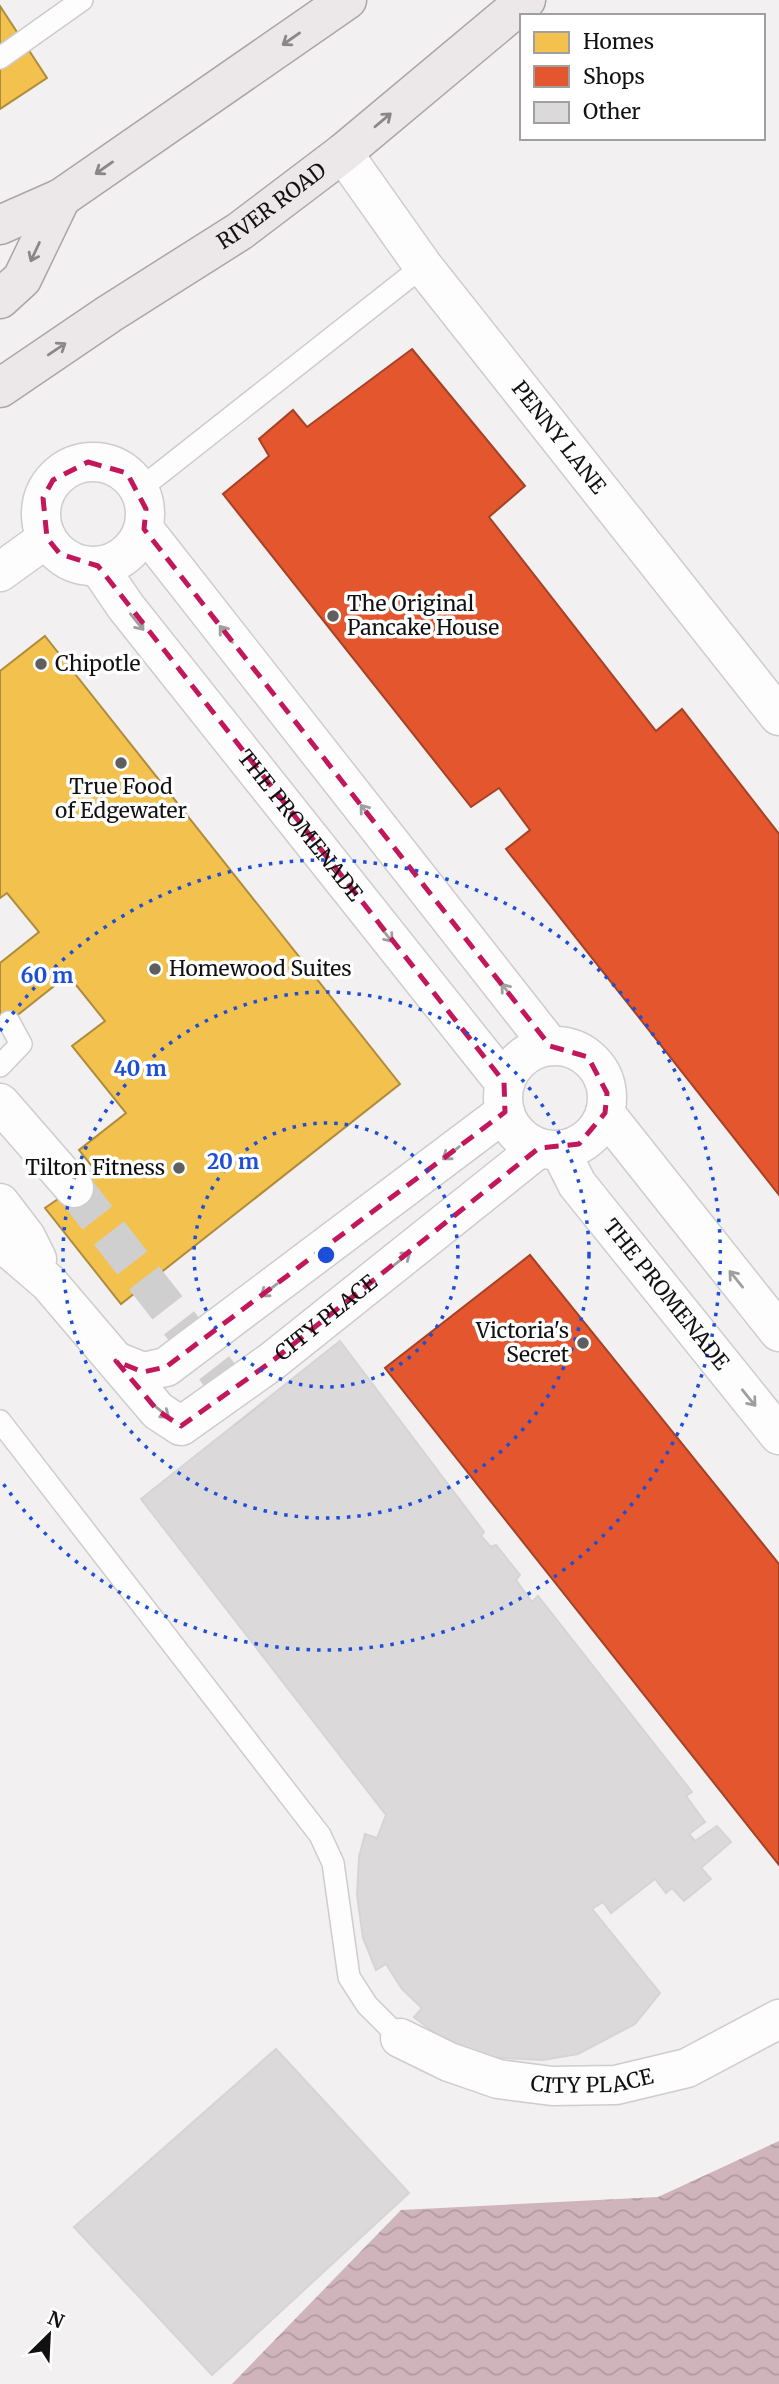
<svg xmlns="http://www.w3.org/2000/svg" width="779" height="2384" viewBox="0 0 779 2384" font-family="Merriweather,serif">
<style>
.water{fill:url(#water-waves)}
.homes{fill:#f2c14e;stroke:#af8c3c;stroke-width:2}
.shops{fill:#e4572e;stroke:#a54225;stroke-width:2}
.building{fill:#dbd9da;stroke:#d6d4d6;stroke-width:2}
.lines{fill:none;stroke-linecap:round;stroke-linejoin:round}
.street-tunnel{stroke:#d0cfcf;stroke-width:38;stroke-dasharray:38 19;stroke-linecap:butt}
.lane-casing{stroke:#ceccce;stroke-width:24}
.street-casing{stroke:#ceccce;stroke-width:41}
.primary-casing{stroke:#aea4a7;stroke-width:41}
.lane{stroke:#fdfdfd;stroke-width:21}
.street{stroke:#fdfdfd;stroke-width:38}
.primary{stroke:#ece7e8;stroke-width:38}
.oneway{stroke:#8a8787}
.oneway2{stroke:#9f9f9f}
.marked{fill:none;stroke:#c2185b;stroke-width:5;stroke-dasharray:14 9;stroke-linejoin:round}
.ring{fill:none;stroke:#1d4ed8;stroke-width:3.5;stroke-dasharray:3.5 7}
.poi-dot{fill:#605f5f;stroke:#fff;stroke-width:2.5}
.labels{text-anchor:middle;stroke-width:7;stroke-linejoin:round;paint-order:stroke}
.street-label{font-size:21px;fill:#121111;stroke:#fff}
.poi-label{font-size:21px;fill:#121111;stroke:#fff;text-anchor:start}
.centre{fill:#1d4ed8;stroke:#fff;stroke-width:3.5}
.ring-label{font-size:21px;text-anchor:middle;font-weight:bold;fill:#1d4ed8;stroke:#fff;stroke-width:7;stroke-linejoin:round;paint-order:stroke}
</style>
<defs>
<pattern id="water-waves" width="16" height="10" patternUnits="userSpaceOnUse" patternTransform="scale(1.75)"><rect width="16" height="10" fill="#d0b4bc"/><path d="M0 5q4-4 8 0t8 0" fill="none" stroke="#b29aa1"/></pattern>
</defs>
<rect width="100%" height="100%" fill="#f2f0f1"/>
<path class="water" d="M779,2141V2384H232L401,2210L658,2197Z"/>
<path class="homes" d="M0,6L47,78L0,109Z
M45,636L400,1084L121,1304L45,1208L74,1188L94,1169L79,1150L126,1113L72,1046L105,1021L68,975L0,1029V963L39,932L7,893L0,898V671Z"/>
<path class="shops" d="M412,349L525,486L489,517L656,731L682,709L779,834V1195L506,849L530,830L499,788L471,807L223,494L269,456L259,439L293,410L307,427Z
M530,1255L779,1564V1865L385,1368Z"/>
<path class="building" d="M340,1341L484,1532L481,1536L491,1547L496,1545L520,1575L516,1580L532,1602L538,1596L692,1792L686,1796L705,1822L689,1834L695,1841L717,1826L731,1842L701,1868L711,1879L684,1901L672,1888L666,1893L655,1879L611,1913L603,1902L592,1909L660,1993L635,2024L578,2054L543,2060L486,2057L441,2038L414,2017L422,2008L402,1989L386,1964L376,1970L363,1938L357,1895L359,1857L365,1834L377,1838L386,1815L141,1499Z
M276,2049L409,2193L212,2375L74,2227Z"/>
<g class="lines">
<path class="street-tunnel" d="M74,1188L250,1414"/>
<defs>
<path id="lane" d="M0,58L82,0
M140,489L423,266
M0,1066L21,1044L9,1022
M0,1421L320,1835L333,1863L349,1977L367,2005L400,2038"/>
<g id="street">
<path id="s1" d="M343,153L423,266L779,716"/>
<circle cx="93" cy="514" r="52"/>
<path d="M144,529L550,1046"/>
<path id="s2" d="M98,566L126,607L504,1082"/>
<path d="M0,572L47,538"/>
<circle cx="555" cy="1098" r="52"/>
<path d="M0,1103L74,1188"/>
<path d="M605,1113L779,1332"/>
<path id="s3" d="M560,1150L577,1184L779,1435"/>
<path d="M0,1203L26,1237L37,1259"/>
<path id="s4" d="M0,1241L49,1283L158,1411L181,1426L271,1362L539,1148"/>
<path d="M116,1361L143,1372L166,1367L505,1112"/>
<path id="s5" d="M400,2038L449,2062L498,2079L552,2086L616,2085L687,2068L779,2019"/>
</g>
<g id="primary">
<path d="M0,225L61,198L347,0"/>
<path d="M0,299L22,279L61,198"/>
<path id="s6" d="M0,388L109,314L240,231L343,153L526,0"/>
</g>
</defs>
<use href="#lane" class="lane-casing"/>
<use href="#street" class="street-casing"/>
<use href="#primary" class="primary-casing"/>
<use href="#lane" class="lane"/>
<use href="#street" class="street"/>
<use href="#primary" class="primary"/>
</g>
<defs><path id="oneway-shaft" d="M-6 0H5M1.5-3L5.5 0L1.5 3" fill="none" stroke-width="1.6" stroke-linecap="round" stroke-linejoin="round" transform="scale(1.75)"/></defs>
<g class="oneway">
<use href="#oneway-shaft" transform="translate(291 39) rotate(145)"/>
<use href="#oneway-shaft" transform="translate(383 120) rotate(-40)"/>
<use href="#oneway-shaft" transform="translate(104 168) rotate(145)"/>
<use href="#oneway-shaft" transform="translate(35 252) rotate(115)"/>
<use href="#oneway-shaft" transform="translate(57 349) rotate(-34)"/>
</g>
<g class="oneway2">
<use href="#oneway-shaft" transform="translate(137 622) rotate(51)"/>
<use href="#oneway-shaft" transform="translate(226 634) rotate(-128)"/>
<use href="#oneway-shaft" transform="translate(367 813) rotate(-128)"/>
<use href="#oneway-shaft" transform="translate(386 934) rotate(51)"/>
<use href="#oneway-shaft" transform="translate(508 992) rotate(-128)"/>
<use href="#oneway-shaft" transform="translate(451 1153) rotate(143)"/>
<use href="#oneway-shaft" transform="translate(402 1259) rotate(-38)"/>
<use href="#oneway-shaft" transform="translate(736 1279) rotate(-129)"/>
<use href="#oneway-shaft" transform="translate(269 1290) rotate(143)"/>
<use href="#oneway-shaft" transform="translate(749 1398) rotate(51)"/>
<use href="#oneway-shaft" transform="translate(161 1411) rotate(39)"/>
</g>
<path class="marked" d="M88,462L127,473L146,509L144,529L550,1046L588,1057L607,1093L605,1113L579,1144L539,1148L271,1362L181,1426L158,1411L116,1361L143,1372L166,1367L505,1112L504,1082L98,566L60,554L47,538L43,498L53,480Z"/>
<g class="ring">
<circle cx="326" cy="1255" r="132"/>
<circle cx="326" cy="1255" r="263"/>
<path d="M0 1031A395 395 0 1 1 0 1479"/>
</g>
<g class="poi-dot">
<circle cx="333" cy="616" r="7"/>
<circle cx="41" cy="664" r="7"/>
<circle cx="121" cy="763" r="7"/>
<circle cx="155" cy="969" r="7"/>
<circle cx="179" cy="1168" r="7"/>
<circle cx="583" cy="1343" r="7"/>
</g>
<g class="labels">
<g class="street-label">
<text dy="7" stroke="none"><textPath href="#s6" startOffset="327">RIVER ROAD</textPath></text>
<text dy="7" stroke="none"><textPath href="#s1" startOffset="357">PENNY LANE</textPath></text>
<text dy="7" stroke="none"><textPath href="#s2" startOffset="329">THE PROMENADE</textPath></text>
<text dy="7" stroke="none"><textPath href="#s3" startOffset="180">THE PROMENADE</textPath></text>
<text dy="7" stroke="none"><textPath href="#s4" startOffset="441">CITY PLACE</textPath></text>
<text dy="7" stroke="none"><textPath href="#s5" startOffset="201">CITY PLACE</textPath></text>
</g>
<g class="poi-label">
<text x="347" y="611">The Original<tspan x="347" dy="24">Pancake House</tspan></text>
<text x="55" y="671">Chipotle</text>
<text x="121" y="794" text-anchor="middle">True Food<tspan x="121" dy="24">of Edgewater</tspan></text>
<text x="169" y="976">Homewood Suites</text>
<text x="165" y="1175" text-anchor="end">Tilton Fitness</text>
<text x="569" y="1338" text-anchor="end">Victoria's<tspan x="569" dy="24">Secret</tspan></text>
</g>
</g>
<circle cx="326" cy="1255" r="10" class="centre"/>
<g class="ring-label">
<text x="47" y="983">60 m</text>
<text x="140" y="1076">40 m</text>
<text x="233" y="1169">20 m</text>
</g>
<rect x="520" y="14" width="245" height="126" fill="#ffffff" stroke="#a0a0a0" stroke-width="2"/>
<rect x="534" y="32" width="35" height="21" fill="#f2c14e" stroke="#a0a0a0" stroke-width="2"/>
<text x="583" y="49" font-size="21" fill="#121111">Homes</text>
<rect x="534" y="66" width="35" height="21" fill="#e4572e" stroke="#a0a0a0" stroke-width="2"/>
<text x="583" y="84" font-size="21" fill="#121111">Shops</text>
<rect x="534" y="102" width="35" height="21" fill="#dbd9da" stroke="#a0a0a0" stroke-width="2"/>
<text x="583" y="119" font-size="21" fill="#121111">Other</text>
<g transform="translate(49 2335) rotate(24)" stroke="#ffffff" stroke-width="5" paint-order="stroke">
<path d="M0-5L12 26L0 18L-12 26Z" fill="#121111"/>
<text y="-10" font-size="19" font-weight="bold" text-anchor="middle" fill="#121111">N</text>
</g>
</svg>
